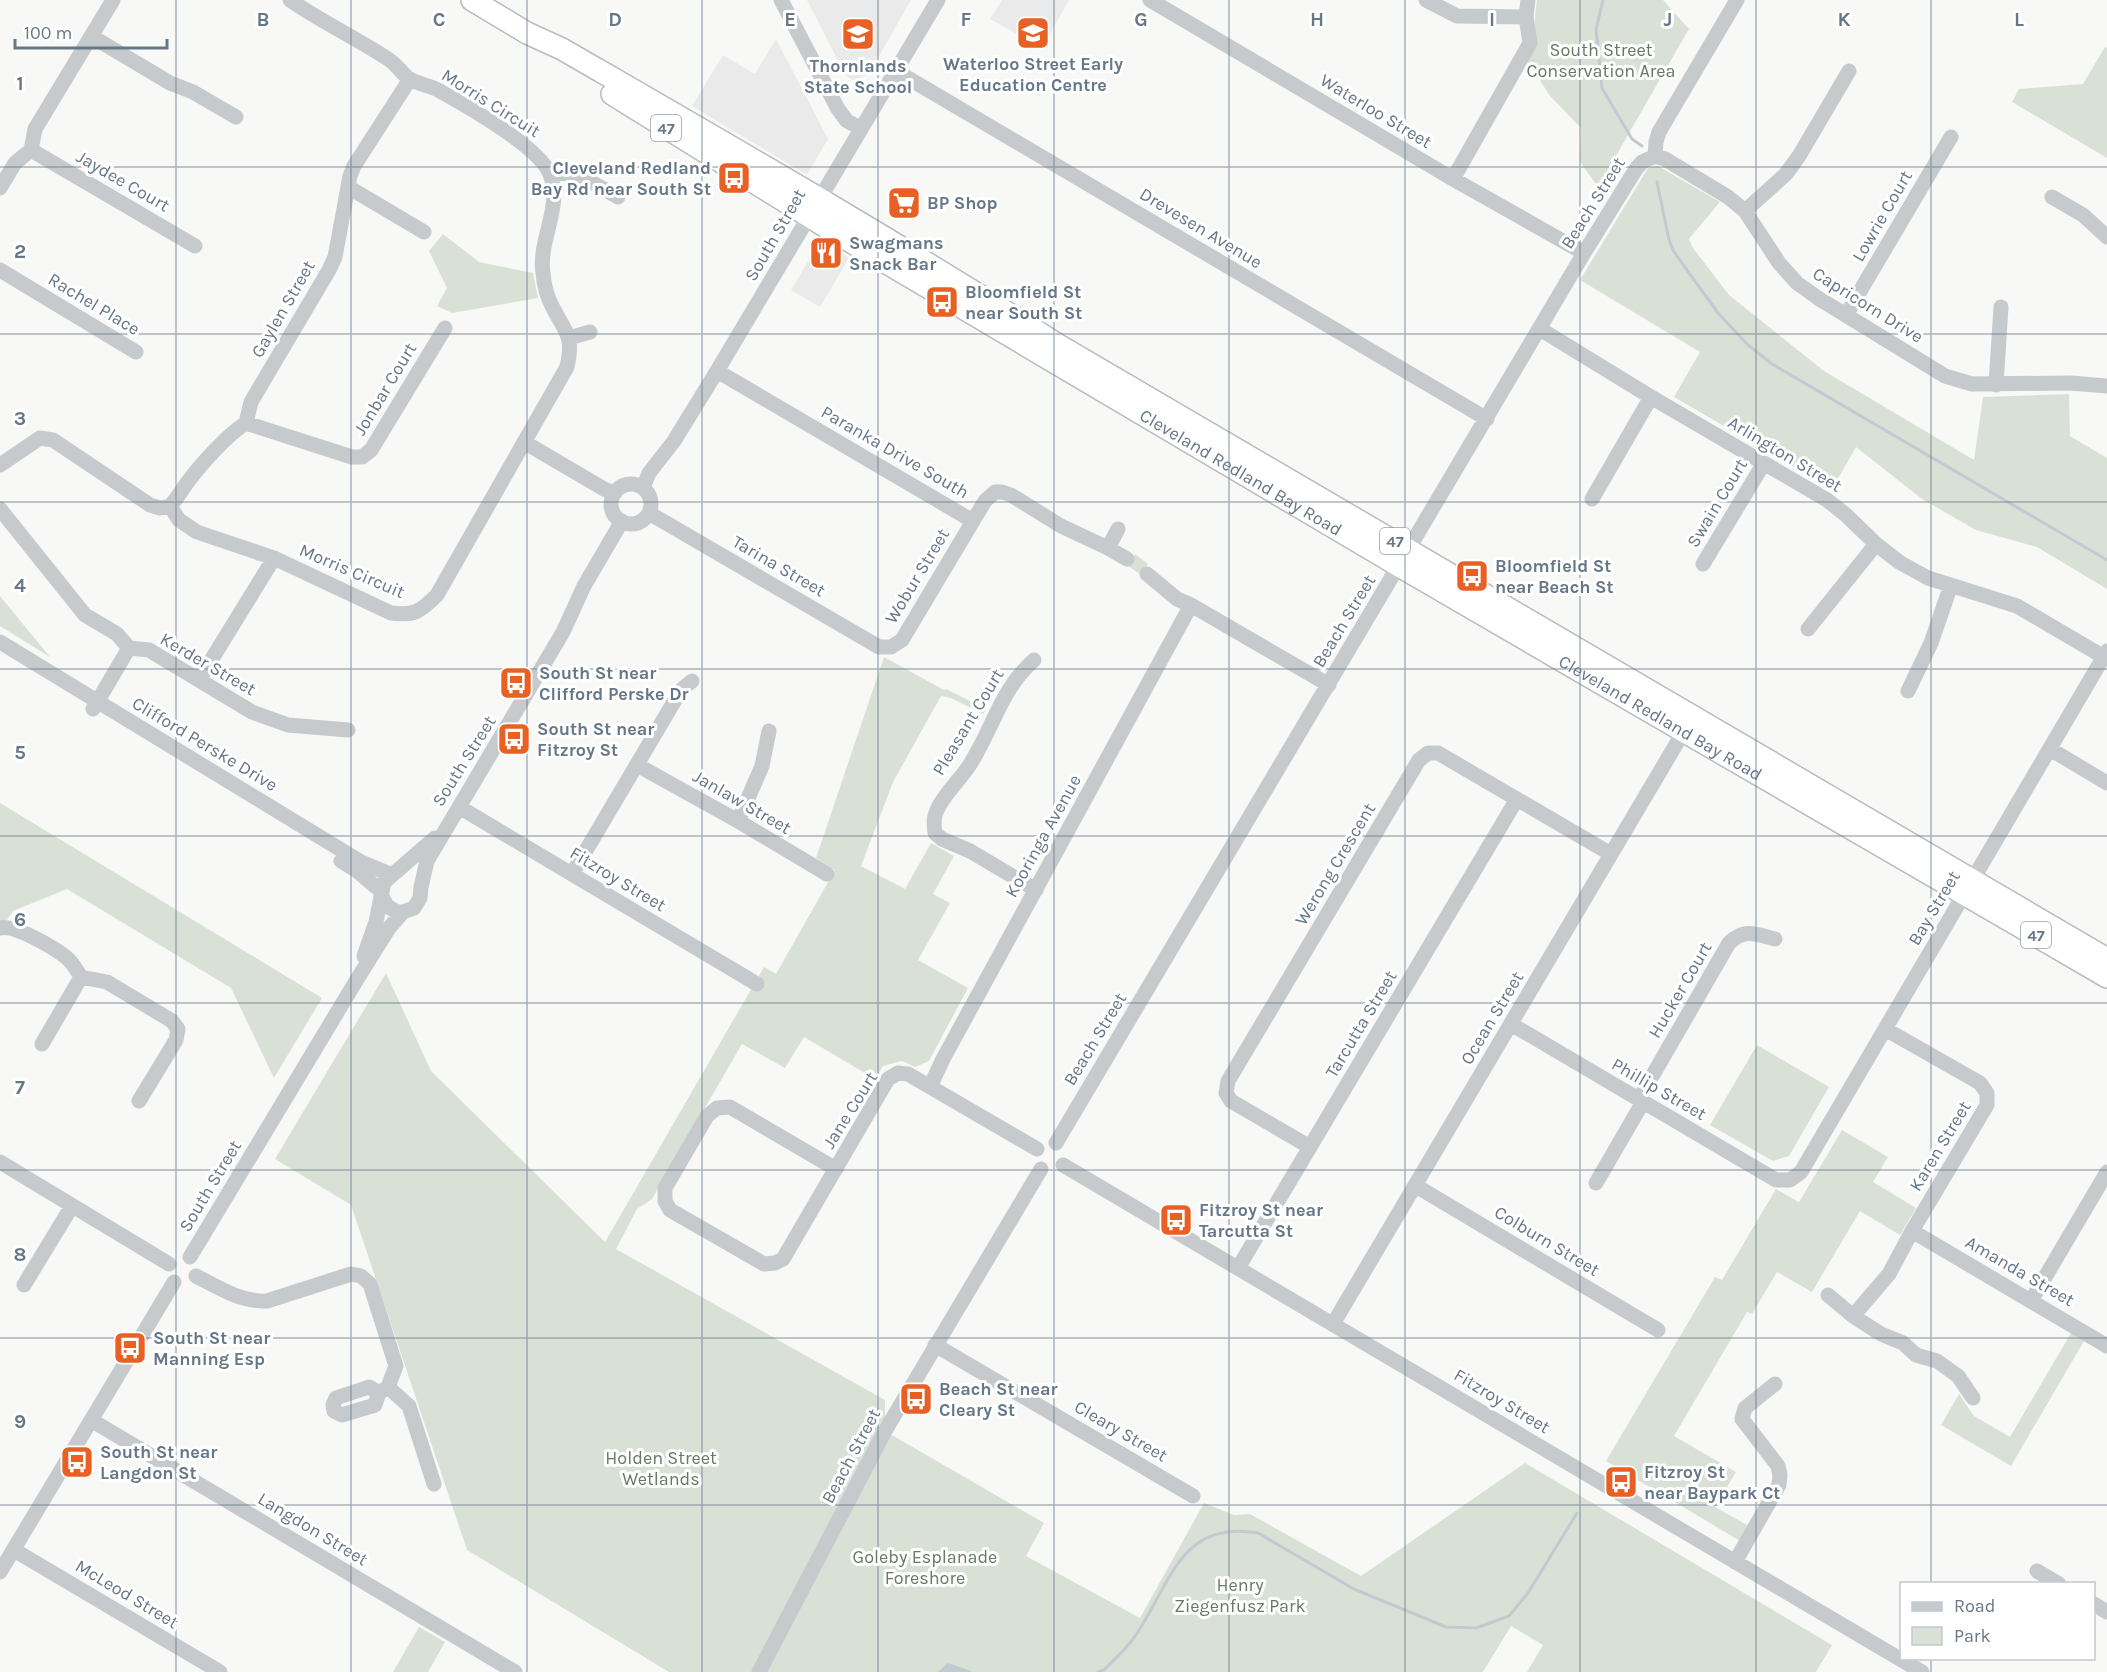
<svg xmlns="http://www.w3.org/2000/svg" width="2107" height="1672" viewBox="0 0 2107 1672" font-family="Karla,sans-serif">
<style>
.built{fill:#e9eae9}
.green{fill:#d9e1d7}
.water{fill:#c1cad0}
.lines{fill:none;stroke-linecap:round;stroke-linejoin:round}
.stream{stroke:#c1cad0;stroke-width:3}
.highway-casing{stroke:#b8bcbf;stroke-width:24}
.minor{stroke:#c6cacd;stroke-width:15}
.highway{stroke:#fff;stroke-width:21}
.grid{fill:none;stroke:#678;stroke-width:1.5;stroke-opacity:0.55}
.labels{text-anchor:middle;stroke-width:6;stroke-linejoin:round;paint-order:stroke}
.shield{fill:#fff;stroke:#94a0ac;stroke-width:1.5}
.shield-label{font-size:16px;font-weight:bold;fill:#678}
.park-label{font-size:18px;fill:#657a62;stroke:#fff}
.poi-label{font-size:18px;font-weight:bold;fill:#678;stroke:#fff;text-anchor:start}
.street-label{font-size:18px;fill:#678;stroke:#fff}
.grid-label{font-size:20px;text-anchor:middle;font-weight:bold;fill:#678;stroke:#fff;stroke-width:6;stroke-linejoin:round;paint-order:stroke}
</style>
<rect width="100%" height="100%" fill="#f8f9f6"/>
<path class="built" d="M807,0H911L872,68L860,80H853L846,76Z
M1002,0H1069L1042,48L990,19Z
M776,39L828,139L807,175L692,106L723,55L755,74Z
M825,244L849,258L820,307L791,290L816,248Z"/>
<path class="green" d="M1537,0H1663L1689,29L1598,187L1580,162L1581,128L1550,96L1528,62C1537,42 1533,22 1537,0Z
M2105,47L2107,48V158L2012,102L2019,89L2083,84Z
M1658,166L1720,202L1689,239L1693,248L1729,295L1824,371L1974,460L1983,397L2069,394L2070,436L2107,458V589L2037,547L1976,530L1922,499L1856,447L1832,489L1674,397L1700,352L1580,280L1648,168Z
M443,234L479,262L533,273L538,298L452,313L437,306L447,288L429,251Z
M1135,554L1148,564L1140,574L1128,566Z
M0,596L50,657L0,626Z
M884,657L944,690L946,689L986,709L983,714L951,698L941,696L893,782L861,866L905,889L931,843L954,856L933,894L950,903L918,960L968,988L929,1061L915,1067L902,1061L883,1066L875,1079L804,1037L785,1068L742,1044L652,1199L637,1209L616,1249L885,1400V1431L1044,1523L1026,1556L1140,1618L1204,1503L1234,1515L1250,1514L1361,1576L1525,1463L1832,1645L1816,1672H1527L1543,1645L1511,1626L1483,1672H669L467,1550L351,1205L275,1159L386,973L431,1071L605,1242L764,967L776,974L835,870L816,858Z
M0,803L322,998L274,1078L231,988L67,889L13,911L3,926L0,928Z
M1757,1045L1829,1087L1789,1156L1773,1161L1710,1125Z
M1842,1130L1888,1157L1873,1182L1916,1208L1900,1235L1860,1211L1812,1292L1777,1272L1752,1314L1747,1312L1674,1436L1736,1472L1715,1507L1749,1526L1740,1541L1606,1461L1715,1277L1722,1280L1776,1189L1799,1202Z
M2071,1333L2084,1341L2011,1466L1941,1425L1959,1394L1974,1416L2010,1437Z
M419,1627L445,1642L428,1672H393Z"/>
<path class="water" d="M948,1663L971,1671L972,1672H938Z"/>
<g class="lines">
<path class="stream" d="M1603,0L1596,29L1602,88L1632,139L1642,146
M1657,182L1669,240L1674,252L1718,313L1748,345L1772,364L2107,560
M1098,1672L1104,1670C1114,1660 1125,1650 1133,1639C1170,1588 1178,1519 1258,1533L1354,1589L1446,1627L1476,1628L1509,1616L1528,1593L1577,1513"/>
<defs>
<g id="highway">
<path d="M472,0L527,33L562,49C728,145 894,240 1055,343L2107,959"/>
<path id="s1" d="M612,94L836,233L1399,566L2107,977"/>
</g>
</defs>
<use href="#highway" class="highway-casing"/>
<path class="minor" d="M781,0L838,109L847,121L860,128
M1150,0L1453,179L1584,253
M1426,0L1457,16L1526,17
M91,36L170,83L193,92L236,117
M896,71L1487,419
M31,150L195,246
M1655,156L1665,159L1728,197L1745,211L1779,263L1797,283L1818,298L1945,376L1972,384L2071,383L2107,386
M550,174L575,173L618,197
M1453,179L1530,43L1526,17L1528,0
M348,187L424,232
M0,188L15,163L31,150L35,129L113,0
M2052,197L2083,215L2107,237
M1745,211L1786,174L1799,156L1849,71
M0,270L136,352
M1846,315L1951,137
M1540,329L1651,397L1827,500L1846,515L1876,544L1899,562L1928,578L2017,606L2104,657
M569,338L590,332
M717,371L973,521L985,501L995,492H1002L1011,495L1061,526L1108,548L1127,559
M1996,385L2001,307
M246,423L352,457H362L371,450L445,328
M524,442L604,489L615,493
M0,465L40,438L53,440L150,505L160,508L170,506L179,520L197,532L274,558L391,613C414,616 420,612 437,595L567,367C574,336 566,333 553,308C547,297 544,285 543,273C538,240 563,207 550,174C539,147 465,105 438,90C429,85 417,84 408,78C401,72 396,64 388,59C356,38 322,22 290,0
M611 504a20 20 0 1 1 40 0a20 20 0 1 1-40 0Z
M643,488L649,473L674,441L717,371L938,0
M1592,499L1651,397
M170,506C177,499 181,491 187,483C201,464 227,435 246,423L251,402L329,270L335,257L350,176L354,166L410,79
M0,509L85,615L117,634L129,648L149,650L252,712L288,725L348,730
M649,513L879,647H891L902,640L973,521
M1108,548L1118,529
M1703,564L1764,463
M1147,574L1177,599L1191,605L1329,685
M1808,629L1876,544
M0,642L361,862L392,875
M1034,660C1000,690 993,729 969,766C959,781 944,794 937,810C933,818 934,825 935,833L942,839L970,851L1036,890
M199,680L274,558
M1908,691L1931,643L1951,585
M93,709L129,648
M2050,749L2107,783
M637,765L738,821L827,874
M459,807L757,984
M738,821L762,766L769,731
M341,861L356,870L382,892
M572,874L681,690L692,681
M382,897L387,906L397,912H403L414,908L420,898L421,887L427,861L563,632L584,586L622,521
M0,928C14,924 55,948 67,958C73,963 77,971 81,977L107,982L172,1021L178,1029L176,1040L139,1101
M364,956L376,922L384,882L435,838
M1511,1024L1776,1180H1790L1801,1172L2107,651
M42,1044L81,977
M930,1087L943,1059L1191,605
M1639,1099L1729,943C1745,928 1755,934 1775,939
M1056,1143L1584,253L1636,169L1642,162L1655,156L1656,142L1659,132L1737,0
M1310,1147L1231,1101L1226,1093L1228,1081L1419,760L1428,753H1438L1611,854
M0,1162L169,1264
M1063,1165L1922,1672
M836,1169L730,1107L717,1108L707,1116L665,1188V1201L670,1210L764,1264L775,1263L783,1259L888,1079L898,1073L908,1074L1037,1149
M1596,1183L1643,1102
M1416,1186L1658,1330
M1912,1231L2107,1346
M190,1257L356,981L389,928L403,912
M1238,1268L1517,799
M196,1276C219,1288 241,1302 267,1301L351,1274L361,1276L370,1284L396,1366L388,1387L379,1393L375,1405L342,1415L334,1411L333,1405L336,1398L369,1387L379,1393
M24,1285L72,1206
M1828,1295L1853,1316L1881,1334L1903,1343L1916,1355L1937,1361L1958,1376L1973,1398
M2031,1301L2107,1172
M1853,1316L1889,1274L1912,1231L1987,1105V1093L1980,1083L1885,1029
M1333,1324L1684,731
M935,1345L1193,1496
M388,1387L409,1406L434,1484
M91,1420L515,1672
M14,1550L220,1672
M1735,1562L1779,1485L1780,1475L1778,1466L1742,1419L1745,1408L1775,1384
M2037,1571L2059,1584
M0,1572L174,1282
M2094,1604L2107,1612
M759,1672L885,1431L1041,1169"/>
<use href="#highway" class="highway"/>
</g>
<path class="grid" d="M176,0V1672M351,0V1672M527,0V1672M702,0V1672M878,0V1672M1054,0V1672M1229,0V1672M1405,0V1672M1580,0V1672M1756,0V1672M1931,0V1584M0,167H2107M0,334H2107M0,502H2107M0,669H2107M0,836H2107M0,1003H2107M0,1170H2107M0,1338H2107M0,1505H2107M1931,1658V1672"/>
<defs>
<symbol id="school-square" viewBox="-11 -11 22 22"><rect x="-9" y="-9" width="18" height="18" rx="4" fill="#e96025" stroke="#fff"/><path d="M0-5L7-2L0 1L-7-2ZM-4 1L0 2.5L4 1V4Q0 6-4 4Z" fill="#fff"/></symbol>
<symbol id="bus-square" viewBox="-11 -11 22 22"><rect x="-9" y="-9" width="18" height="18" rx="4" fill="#e96025" stroke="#fff"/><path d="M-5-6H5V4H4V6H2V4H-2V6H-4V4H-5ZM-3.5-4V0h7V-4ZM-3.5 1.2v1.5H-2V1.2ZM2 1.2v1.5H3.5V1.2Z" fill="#fff"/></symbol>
<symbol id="supermarket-square" viewBox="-11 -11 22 22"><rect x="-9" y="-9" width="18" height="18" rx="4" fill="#e96025" stroke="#fff"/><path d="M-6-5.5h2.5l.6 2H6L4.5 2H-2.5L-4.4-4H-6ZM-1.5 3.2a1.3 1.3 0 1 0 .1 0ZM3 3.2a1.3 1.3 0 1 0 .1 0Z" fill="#fff"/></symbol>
<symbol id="restaurant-square" viewBox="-11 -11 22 22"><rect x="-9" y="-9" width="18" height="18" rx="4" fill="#e96025" stroke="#fff"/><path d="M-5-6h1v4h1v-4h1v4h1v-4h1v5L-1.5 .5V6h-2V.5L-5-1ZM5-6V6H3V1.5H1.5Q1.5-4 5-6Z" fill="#fff"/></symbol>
</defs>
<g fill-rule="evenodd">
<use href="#school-square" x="1014" y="14" width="38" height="38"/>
<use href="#school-square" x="839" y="15" width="38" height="38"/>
<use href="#bus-square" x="715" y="159" width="38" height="38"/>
<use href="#supermarket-square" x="885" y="184" width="38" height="38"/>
<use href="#restaurant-square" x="807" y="234" width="38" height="38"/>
<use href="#bus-square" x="923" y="283" width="38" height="38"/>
<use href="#bus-square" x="1453" y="557" width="38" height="38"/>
<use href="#bus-square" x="497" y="664" width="38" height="38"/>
<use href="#bus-square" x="495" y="720" width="38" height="38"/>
<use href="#bus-square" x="1157" y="1201" width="38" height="38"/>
<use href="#bus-square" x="111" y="1329" width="38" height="38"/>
<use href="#bus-square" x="897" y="1380" width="38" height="38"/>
<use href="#bus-square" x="58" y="1443" width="38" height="38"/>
<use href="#bus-square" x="1602" y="1463" width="38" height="38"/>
</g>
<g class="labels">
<g class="shield">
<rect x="651" y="115" width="30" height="26" rx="4.5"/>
<rect x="1380" y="528" width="30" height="26" rx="4.5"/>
<rect x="2021" y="922" width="30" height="26" rx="4.5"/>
</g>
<g class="shield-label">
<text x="666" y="134">47</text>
<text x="1395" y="547">47</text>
<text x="2036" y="941">47</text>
</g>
<g class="park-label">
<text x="1601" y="56">South Street<tspan x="1601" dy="21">Conservation Area</tspan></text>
<text x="661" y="1464">Holden Street<tspan x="661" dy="21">Wetlands</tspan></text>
<text x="925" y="1563">Goleby Esplanade<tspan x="925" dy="21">Foreshore</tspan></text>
<text x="1240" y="1591">Henry<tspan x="1240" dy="21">Ziegenfusz Park</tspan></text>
</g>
<g class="poi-label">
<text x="1033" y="70" text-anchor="middle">Waterloo Street Early<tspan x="1033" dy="21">Education Centre</tspan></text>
<text x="858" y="72" text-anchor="middle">Thornlands<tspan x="858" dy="21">State School</tspan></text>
<text x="711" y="174" text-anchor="end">Cleveland Redland<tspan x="711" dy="21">Bay Rd near South St</tspan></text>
<text x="927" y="209">BP Shop</text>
<text x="849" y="249">Swagmans<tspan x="849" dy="21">Snack Bar</tspan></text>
<text x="965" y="298">Bloomfield St<tspan x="965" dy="21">near South St</tspan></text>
<text x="1495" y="572">Bloomfield St<tspan x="1495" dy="21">near Beach St</tspan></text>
<text x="539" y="679">South St near<tspan x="539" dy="21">Clifford Perske Dr</tspan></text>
<text x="537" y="735">South St near<tspan x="537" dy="21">Fitzroy St</tspan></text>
<text x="1199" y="1216">Fitzroy St near<tspan x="1199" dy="21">Tarcutta St</tspan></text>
<text x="153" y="1344">South St near<tspan x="153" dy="21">Manning Esp</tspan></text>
<text x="939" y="1395">Beach St near<tspan x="939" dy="21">Cleary St</tspan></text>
<text x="100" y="1458">South St near<tspan x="100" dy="21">Langdon St</tspan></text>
<text x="1644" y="1478">Fitzroy St<tspan x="1644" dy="21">near Baypark Ct</tspan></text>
</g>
<g class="street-label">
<text transform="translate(491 103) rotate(32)" y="6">Morris Circuit</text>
<text transform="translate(1376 111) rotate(31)" y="6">Waterloo Street</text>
<text transform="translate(123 181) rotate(30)" y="6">Jaydee Court</text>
<text transform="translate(1593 203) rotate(-58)" y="6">Beach Street</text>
<text transform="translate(1882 216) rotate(-60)" y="6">Lowrie Court</text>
<text transform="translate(1201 228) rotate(31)" y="6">Drevesen Avenue</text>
<text transform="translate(775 235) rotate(-60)" y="6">South Street</text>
<text transform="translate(94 304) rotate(31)" y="6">Rachel Place</text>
<text transform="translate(1868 305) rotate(32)" y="6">Capricorn Drive</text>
<text transform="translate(283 309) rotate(-60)" y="6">Gaylen Street</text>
<text transform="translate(385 389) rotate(-59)" y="6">Jonbar Court</text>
<text transform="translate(895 452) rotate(30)" y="6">Paranka Drive South</text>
<text transform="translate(1785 454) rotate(31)" y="6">Arlington Street</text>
<text dy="6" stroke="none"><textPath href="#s1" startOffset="734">Cleveland Redland Bay Road</textPath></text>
<text transform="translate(1717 503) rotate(-59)" y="6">Swain Court</text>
<text transform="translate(779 566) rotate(30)" y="6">Tarina Street</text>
<text transform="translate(352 571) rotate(23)" y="6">Morris Circuit</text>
<text transform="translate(917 576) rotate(-59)" y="6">Wobur Street</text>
<text transform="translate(1344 621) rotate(-59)" y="6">Beach Street</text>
<text transform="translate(208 664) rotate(30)" y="6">Kerder Street</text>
<text dy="6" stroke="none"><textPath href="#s1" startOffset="1220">Cleveland Redland Bay Road</textPath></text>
<text transform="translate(968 722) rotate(-59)" y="6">Pleasant Court</text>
<text transform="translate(205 744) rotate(31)" y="6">Clifford Perske Drive</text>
<text transform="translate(464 761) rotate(-58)" y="6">South Street</text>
<text transform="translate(742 802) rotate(30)" y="6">Janlaw Street</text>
<text transform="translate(1043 836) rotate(-61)" y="6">Kooringa Avenue</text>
<text transform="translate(1335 864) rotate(-59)" y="6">Werong Crescent</text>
<text transform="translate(618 879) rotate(31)" y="6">Fitzroy Street</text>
<text transform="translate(1934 908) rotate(-59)" y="6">Bay Street</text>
<text transform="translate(1680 990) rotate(-60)" y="6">Hucker Court</text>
<text transform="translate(1492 1018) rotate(-59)" y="6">Ocean Street</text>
<text transform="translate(1361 1024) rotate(-59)" y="6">Tarcutta Street</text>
<text transform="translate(1095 1039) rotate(-59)" y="6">Beach Street</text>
<text transform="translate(1659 1089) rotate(30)" y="6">Phillip Street</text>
<text transform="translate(850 1110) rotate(-58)" y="6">Jane Court</text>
<text transform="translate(1940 1146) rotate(-59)" y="6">Karen Street</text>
<text transform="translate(210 1186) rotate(-59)" y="6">South Street</text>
<text transform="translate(1547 1241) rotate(31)" y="6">Colburn Street</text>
<text transform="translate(2020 1271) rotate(30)" y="6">Amanda Street</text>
<text transform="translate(1502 1401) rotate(31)" y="6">Fitzroy Street</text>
<text transform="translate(1121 1431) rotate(30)" y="6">Cleary Street</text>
<text transform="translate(851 1456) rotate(-62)" y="6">Beach Street</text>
<text transform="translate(313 1529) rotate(31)" y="6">Langdon Street</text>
<text transform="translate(127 1594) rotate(31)" y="6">McLeod Street</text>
</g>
</g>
<g class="grid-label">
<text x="263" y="26">B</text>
<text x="439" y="26">C</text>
<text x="615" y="26">D</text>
<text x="790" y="26">E</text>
<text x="966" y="26">F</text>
<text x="1141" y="26">G</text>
<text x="1317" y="26">H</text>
<text x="1492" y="26">I</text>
<text x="1668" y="26">J</text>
<text x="1844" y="26">K</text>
<text x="2019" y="26">L</text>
<text x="20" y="90">1</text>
<text x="20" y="258">2</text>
<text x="20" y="425">3</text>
<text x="20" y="592">4</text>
<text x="20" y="759">5</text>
<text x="20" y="926">6</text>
<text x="20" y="1094">7</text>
<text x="20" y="1261">8</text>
<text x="20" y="1428">9</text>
</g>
<rect x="1900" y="1582" width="195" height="78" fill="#ffffff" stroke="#c2c9cf" stroke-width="1.5"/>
<rect x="1912" y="1602" width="30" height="9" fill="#c6cacd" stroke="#c2c9cf" stroke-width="1.5"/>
<text x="1954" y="1612" font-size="18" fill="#667788">Road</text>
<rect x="1912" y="1627" width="30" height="18" fill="#d9e1d7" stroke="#c2c9cf" stroke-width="1.5"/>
<text x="1954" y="1642" font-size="18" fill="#667788">Park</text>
<path d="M15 39v9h152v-9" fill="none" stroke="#667788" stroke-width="3"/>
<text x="24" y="39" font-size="18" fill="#667788" stroke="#ffffff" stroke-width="4.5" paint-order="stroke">100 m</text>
</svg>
